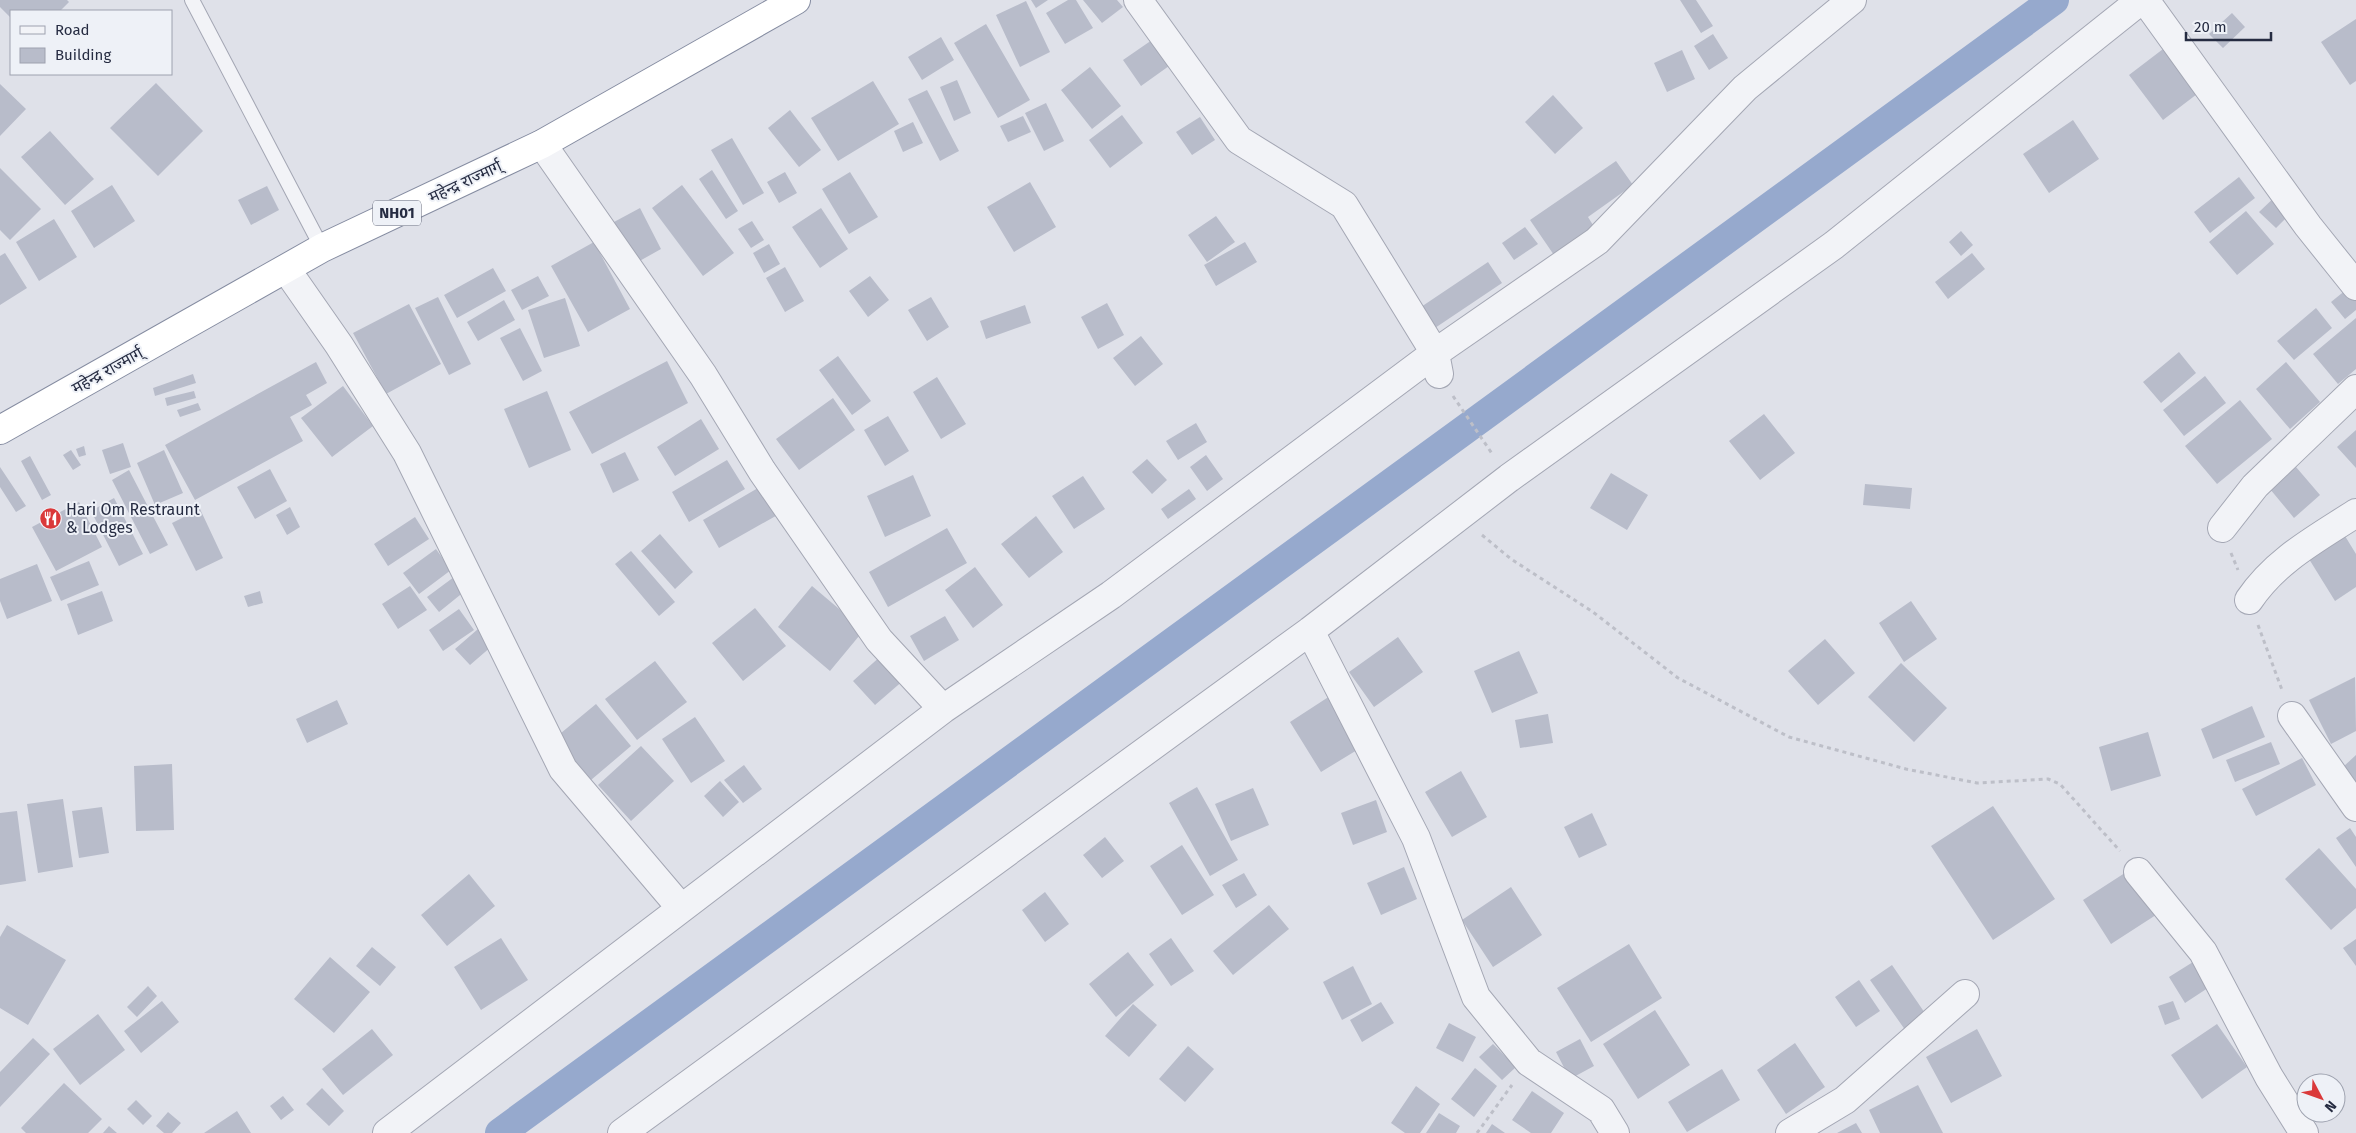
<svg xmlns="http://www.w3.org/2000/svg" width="2356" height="1133" viewBox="0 0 2356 1133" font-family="'Fira Sans','Noto Sans Devanagari',sans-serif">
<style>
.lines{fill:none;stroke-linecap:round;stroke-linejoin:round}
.canal{stroke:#96a9cd;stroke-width:30}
.building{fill:#b8bcca}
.lane-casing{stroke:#a4a7b4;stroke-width:16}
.street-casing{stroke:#a4a7b4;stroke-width:30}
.highway-casing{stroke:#858ca1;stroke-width:30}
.path{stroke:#bdbfc8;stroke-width:3;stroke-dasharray:4 4;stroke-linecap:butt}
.lane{stroke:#f2f3f7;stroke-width:14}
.street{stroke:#f2f3f7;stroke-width:28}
.highway{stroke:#fff;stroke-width:28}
.labels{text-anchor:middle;stroke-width:4;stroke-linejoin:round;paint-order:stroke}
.shield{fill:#eef1f7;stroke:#626778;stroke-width:1}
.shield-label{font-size:15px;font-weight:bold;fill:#262c42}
.street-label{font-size:16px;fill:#262c42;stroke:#eef1f7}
.poi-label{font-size:16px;fill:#262c42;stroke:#eef1f7;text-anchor:start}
</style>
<rect width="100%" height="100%" fill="#dfe1e9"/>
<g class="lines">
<path class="canal" d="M500,1133L2054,0"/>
</g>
<path class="building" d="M0,0H67L69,2L60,11H11V18L0,7Z
M1031,0H1048L1036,8Z
M1068,0H1076L1093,28L1065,44L1046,13Z
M1083,0H1117L1123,7L1102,23Z
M1680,0H1696L1713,26L1701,33Z
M1026,1L1050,52L1020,67L996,15Z
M2232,13L2245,27L2223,48L2209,34Z
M2356,19V81L2350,85L2321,42Z
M986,24L1030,100L998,118L954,43Z
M1713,34L1728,58L1709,70L1694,46Z
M941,37L954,60L922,80L908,57Z
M1152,40L1169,66L1141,86L1123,60Z
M2167,46L2201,91L2163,120L2129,75Z
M1682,50L1695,79L1667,92L1654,63Z
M1090,67L1121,106L1092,129L1061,90Z
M957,80L971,113L954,121L940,87Z
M873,81L899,124L838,161L811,118Z
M156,83L203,131L158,176L110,128Z
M0,84L26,109L0,136Z
M927,90L959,151L940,161L908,99Z
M1553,95L1583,128L1555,154L1525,122Z
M1046,103L1064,141L1044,151L1025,113Z
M790,110L821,150L799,167L768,128Z
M1122,115L1143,143L1110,168L1089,140Z
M1023,116L1031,132L1008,142L1000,126Z
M1200,117L1215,140L1192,155L1176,132Z
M2073,120L2099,159L2049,193L2023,154Z
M913,122L923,143L903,152L894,131Z
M50,131L94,179L65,205L21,157Z
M732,138L764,193L743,205L711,150Z
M1616,161L1633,185L1588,217L1596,230L1556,258L1530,220Z
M0,168L41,209L10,240L0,230Z
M712,170L738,211L726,219L699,179Z
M785,172L797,193L779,203L767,182Z
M850,172L878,217L849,234L822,189Z
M2239,177L2255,198L2210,233L2194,212Z
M1030,182L1056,227L1014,252L987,207Z
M112,185L135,221L94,248L71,211Z
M682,185L734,253L703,276L652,208Z
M267,186L279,210L251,225L238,200Z
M2279,193L2295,209L2276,228L2259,212Z
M640,208L661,249L636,263L614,222Z
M821,208L848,249L820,268L792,227Z
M2246,211L2274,244L2237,275L2209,242Z
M1216,216L1235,242L1207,262L1188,235Z
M54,219L77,257L39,281L16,242Z
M752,221L764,240L751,248L738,229Z
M1525,227L1538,244L1514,260L1502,243Z
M1961,231L1973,245L1961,256L1949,242Z
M594,242L630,309L588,332L551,266Z
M1245,242L1257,262L1216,286L1204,265Z
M769,244L780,264L764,273L753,253Z
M5,253L27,288L0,305V256Z
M1972,253L1985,269L1948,299L1935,282Z
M1488,262L1502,283L1432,330L1418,309Z
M785,267L804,301L785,312L766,278Z
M493,268L506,291L457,318L444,295Z
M538,276L549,296L522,310L511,290Z
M870,276L889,300L868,317L849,291Z
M2352,285L2356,290V310L2345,319L2331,302Z
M438,297L471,364L449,375L415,308Z
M931,297L949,327L927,341L908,310Z
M565,298L580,346L544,358L528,310Z
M504,300L515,320L478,341L467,322Z
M1107,303L1124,335L1098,349L1081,317Z
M409,304L441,364L386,394L353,333Z
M1025,305L1031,323L986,339L980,321Z
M2316,308L2332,328L2294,360L2277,341Z
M2356,318V369L2338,384L2313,354Z
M520,328L542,371L523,381L500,338Z
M1141,336L1163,364L1135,386L1113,358Z
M2179,352L2196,373L2161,403L2143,382Z
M838,356L871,401L852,415L819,370Z
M667,361L688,403L592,454L569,412Z
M316,362L327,383L306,395L312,405L290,417L303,441L195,500L165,445Z
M2286,362L2320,402L2290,429L2256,389Z
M193,374L196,383L155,396L153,388Z
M2205,376L2226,403L2184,436L2163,410Z
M937,377L966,424L941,439L913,392Z
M343,386L373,426L332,457L301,418Z
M194,391L196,398L167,406L165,398Z
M547,391L571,450L529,468L504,409Z
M833,398L855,430L799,470L776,439Z
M2240,400L2272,439L2217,484L2185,446Z
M198,403L201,410L180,417L177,410Z
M1764,414L1795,453L1760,480L1729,441Z
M888,416L909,451L885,466L864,430Z
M701,419L719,449L675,476L657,447Z
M1196,423L1207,442L1178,460L1166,441Z
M2356,430V468L2337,447Z
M123,443L131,467L110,474L102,450Z
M84,446L86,455L79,457L76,449Z
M71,450L81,465L73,470L63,455Z
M164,450L183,493L155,505L137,463Z
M625,452L639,480L613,493L600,464Z
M1206,455L1223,479L1207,491L1190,467Z
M30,456L51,495L42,500L21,461Z
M1147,459L1167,480L1152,494L1132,472Z
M727,460L745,489L689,522L672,492Z
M0,467L26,506L16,512L0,487Z
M2296,467L2320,495L2294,518L2270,489Z
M270,469L287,501L255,519L237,487Z
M129,470L168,545L150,554L112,480Z
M1611,473L1648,495L1627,530L1590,508Z
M913,475L931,516L885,537L867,496Z
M1083,476L1105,509L1074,529L1052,496Z
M765,484L781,513L719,548L703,520Z
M1865,484L1912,488L1910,509L1863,505Z
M1189,489L1196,499L1168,519L1161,509Z
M114,498L143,554L119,566L91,511Z
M79,502L102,547L56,571L32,527Z
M290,507L300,527L287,535L276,515Z
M200,509L223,558L196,571L172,523Z
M1036,516L1063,552L1029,578L1001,544Z
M415,517L429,539L388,566L374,544Z
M947,528L967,563L888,607L869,572Z
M660,534L693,572L675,589L641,551Z
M2345,536L2356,554V587L2335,601L2309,559Z
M436,549L451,570L419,594L403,573Z
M631,551L675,602L659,616L615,564Z
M89,561L99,585L61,601L50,577Z
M37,564L52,601L7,619L0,601V579Z
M975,567L1003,605L973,628L945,590Z
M454,577L465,591L439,612L427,597Z
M410,586L427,610L398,629L382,604Z
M812,586L864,630L830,671L778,627Z
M102,591L113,621L78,635L67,604Z
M260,591L263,603L248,607L244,596Z
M1911,601L1937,639L1904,662L1879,623Z
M755,608L786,646L743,681L712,643Z
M459,609L474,630L443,651L429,630Z
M945,616L959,640L924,661L910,636Z
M478,629L492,646L470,665L455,649Z
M1398,637L1423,672L1374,707L1349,672Z
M1825,639L1855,673L1818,705L1788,671Z
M1519,651L1538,693L1492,713L1474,671Z
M883,654L905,679L875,705L853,681Z
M655,661L687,702L637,740L605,699Z
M1901,663L1947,708L1914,742L1868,697Z
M2355,677L2356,731L2331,744L2309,700Z
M1330,696L1362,747L1321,772L1290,722Z
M337,700L348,724L307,743L296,719Z
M596,704L631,746L591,780L555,738Z
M2252,706L2265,737L2213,759L2201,729Z
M1548,714L1553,743L1520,748L1515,720Z
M695,717L725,761L691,783L662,739Z
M2148,732L2161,776L2111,791L2099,747Z
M2271,742L2280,764L2235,782L2226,760Z
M641,746L674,781L631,821L598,785Z
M2356,755V782L2343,767Z
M2302,758L2316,785L2256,816L2242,789Z
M172,764L174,830L136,831L134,766Z
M744,765L762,789L743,803L724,780Z
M1461,771L1487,817L1452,837L1425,792Z
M720,781L739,802L723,817L704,796Z
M1197,787L1238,860L1210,876L1169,803Z
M1253,788L1269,825L1231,841L1215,804Z
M63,799L73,867L38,873L27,804Z
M1376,800L1387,832L1353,845L1341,813Z
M1993,806L2055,899L1993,940L1931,846Z
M102,807L109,853L79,858L72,811Z
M17,811L26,881L0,885V813Z
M1592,813L1607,845L1579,858L1564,827Z
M2350,828L2356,837V867L2336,838Z
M1105,837L1124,861L1102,878L1083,855Z
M1182,845L1214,895L1182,915L1150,866Z
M2319,848L2356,889V908L2331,930L2285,879Z
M1404,867L1417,899L1381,915L1367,883Z
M2131,869L2159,913L2111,944L2083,900Z
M1244,873L1257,895L1236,908L1222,885Z
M469,874L495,906L447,946L421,915Z
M1511,887L1542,935L1493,967L1462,920Z
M1045,892L1069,924L1045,942L1022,910Z
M1269,905L1289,929L1233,975L1213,951Z
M7,925L66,960L28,1025L0,1008V937Z
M501,938L528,980L481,1010L454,967Z
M1171,938L1194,971L1171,986L1149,954Z
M2356,939V966L2343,948Z
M1629,944L1662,998L1591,1042L1557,988Z
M372,947L396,967L380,986L356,966Z
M1128,952L1154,985L1116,1017L1089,984Z
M330,957L370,992L334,1033L294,999Z
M2201,957L2217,982L2185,1003L2169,977Z
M1892,965L1929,1019L1908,1034L1870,980Z
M1353,966L1372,1004L1342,1020L1323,982Z
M1859,980L1880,1011L1856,1027L1835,997Z
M148,986L157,996L137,1017L127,1007Z
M162,1001L179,1022L141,1053L124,1031Z
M2173,1001L2180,1019L2165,1025L2158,1006Z
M1381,1002L1394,1023L1362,1042L1350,1020Z
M1133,1004L1157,1025L1129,1057L1105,1036Z
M1655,1010L1690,1065L1638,1099L1603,1044Z
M98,1014L125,1050L80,1085L53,1049Z
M1449,1023L1476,1037L1463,1062L1436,1048Z
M2217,1024L2247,1067L2202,1099L2171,1055Z
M372,1029L393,1055L343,1095L322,1069Z
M1977,1029L2002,1076L1951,1103L1926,1057Z
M33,1038L50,1054L0,1107V1072Z
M1580,1039L1594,1066L1570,1079L1556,1052Z
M1795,1043L1825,1087L1786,1114L1757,1070Z
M1493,1044L1516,1067L1502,1080L1479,1057Z
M1188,1046L1214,1069L1185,1102L1159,1079Z
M1475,1068L1497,1086L1474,1117L1451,1099Z
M1722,1069L1740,1100L1687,1132L1668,1102Z
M64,1083L102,1119L88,1133H26L21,1128Z
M1918,1085L1943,1133H1880L1869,1110Z
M1416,1086L1440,1104L1420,1133H1405L1391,1123Z
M322,1088L344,1111L329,1126L306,1104Z
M1532,1091L1564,1113L1551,1133H1531L1512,1120Z
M283,1096L294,1110L281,1120L270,1106Z
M136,1100L152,1116L143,1125L127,1109Z
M237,1111L251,1133H204Z
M168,1112L181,1123L172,1133H164L156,1126Z
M1439,1113L1460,1126L1456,1133H1426Z
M1856,1123L1862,1133H1837Z
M1492,1124L1505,1133H1486Z
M109,1126L117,1133H103Z"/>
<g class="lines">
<defs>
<path id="lane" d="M192,0L322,248"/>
<path id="street" d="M1138,0L1239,140L1344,205L1435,353L1439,374
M2145,0L2308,226L2356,286
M542,144L703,375L762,471L879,640L943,709
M286,269L339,345L407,453L563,769L681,908
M2222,528L2255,486L2356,389
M2249,600C2276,560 2316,539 2356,513
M1310,631L1416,838L1476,997L1529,1062L1601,1110L1615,1133
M2292,716L2356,807
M2138,872L2203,952L2269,1077L2304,1133
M387,1133L943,709L1111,595L1435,353L1597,241L1745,88L1852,0
M622,1133L1310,631L1509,478L1834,245L2141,0
M1790,1133L1845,1100L1965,994"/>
<path id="highway" d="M0,430L322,248L542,144L796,0"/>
</defs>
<use href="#lane" class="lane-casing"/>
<use href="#street" class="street-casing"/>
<use href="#highway" class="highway-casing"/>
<path class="path" d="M1453,396L1493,455
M1482,535L1511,559L1593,612L1678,678L1789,737L1906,769L1977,783L2048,779L2060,784L2120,851
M2231,553L2238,570
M2258,625L2282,690
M1477,1133L1512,1085"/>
<use href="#lane" class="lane"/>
<use href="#street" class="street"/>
<use href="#highway" class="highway"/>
</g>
<defs>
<symbol id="restaurant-disc" viewBox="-11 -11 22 22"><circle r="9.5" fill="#da393a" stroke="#eef1f7"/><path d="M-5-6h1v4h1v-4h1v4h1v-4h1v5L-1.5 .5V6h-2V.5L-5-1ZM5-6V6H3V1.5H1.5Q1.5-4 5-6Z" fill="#fff"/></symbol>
</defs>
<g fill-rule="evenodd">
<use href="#restaurant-disc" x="38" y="506" width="25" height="25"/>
</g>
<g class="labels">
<rect class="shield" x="373" y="200.5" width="48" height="25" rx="4"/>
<g class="shield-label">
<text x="397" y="218">NH01</text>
</g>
<g class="street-label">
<text transform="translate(465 181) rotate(-25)" y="6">महेन्द्र राज्मार्ग्</text>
<text transform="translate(107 370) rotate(-29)" y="6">महेन्द्र राज्मार्ग्</text>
</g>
<g class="poi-label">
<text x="66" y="515">Hari Om Restraunt<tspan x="66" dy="18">&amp; Lodges</tspan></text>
</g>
</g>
<rect x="10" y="10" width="162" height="65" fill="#eef1f7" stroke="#9ea2af"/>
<rect x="20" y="26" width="25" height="8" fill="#f2f3f7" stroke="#9ea2af"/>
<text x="55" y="35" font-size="15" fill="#262c42">Road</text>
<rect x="20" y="48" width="25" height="15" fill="#b8bcca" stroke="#9ea2af"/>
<text x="55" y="60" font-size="15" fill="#262c42">Building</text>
<g transform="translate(2321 1098) rotate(131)"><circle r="24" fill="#eef1f7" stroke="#9ea2af"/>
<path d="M0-4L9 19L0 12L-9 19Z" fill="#da393a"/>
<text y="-8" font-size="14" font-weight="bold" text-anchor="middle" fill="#262c42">N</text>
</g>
<path d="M2186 32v8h85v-8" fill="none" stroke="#262c42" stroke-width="2.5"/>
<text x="2194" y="32" font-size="15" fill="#262c42" stroke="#eef1f7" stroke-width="4" paint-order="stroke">20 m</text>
</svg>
